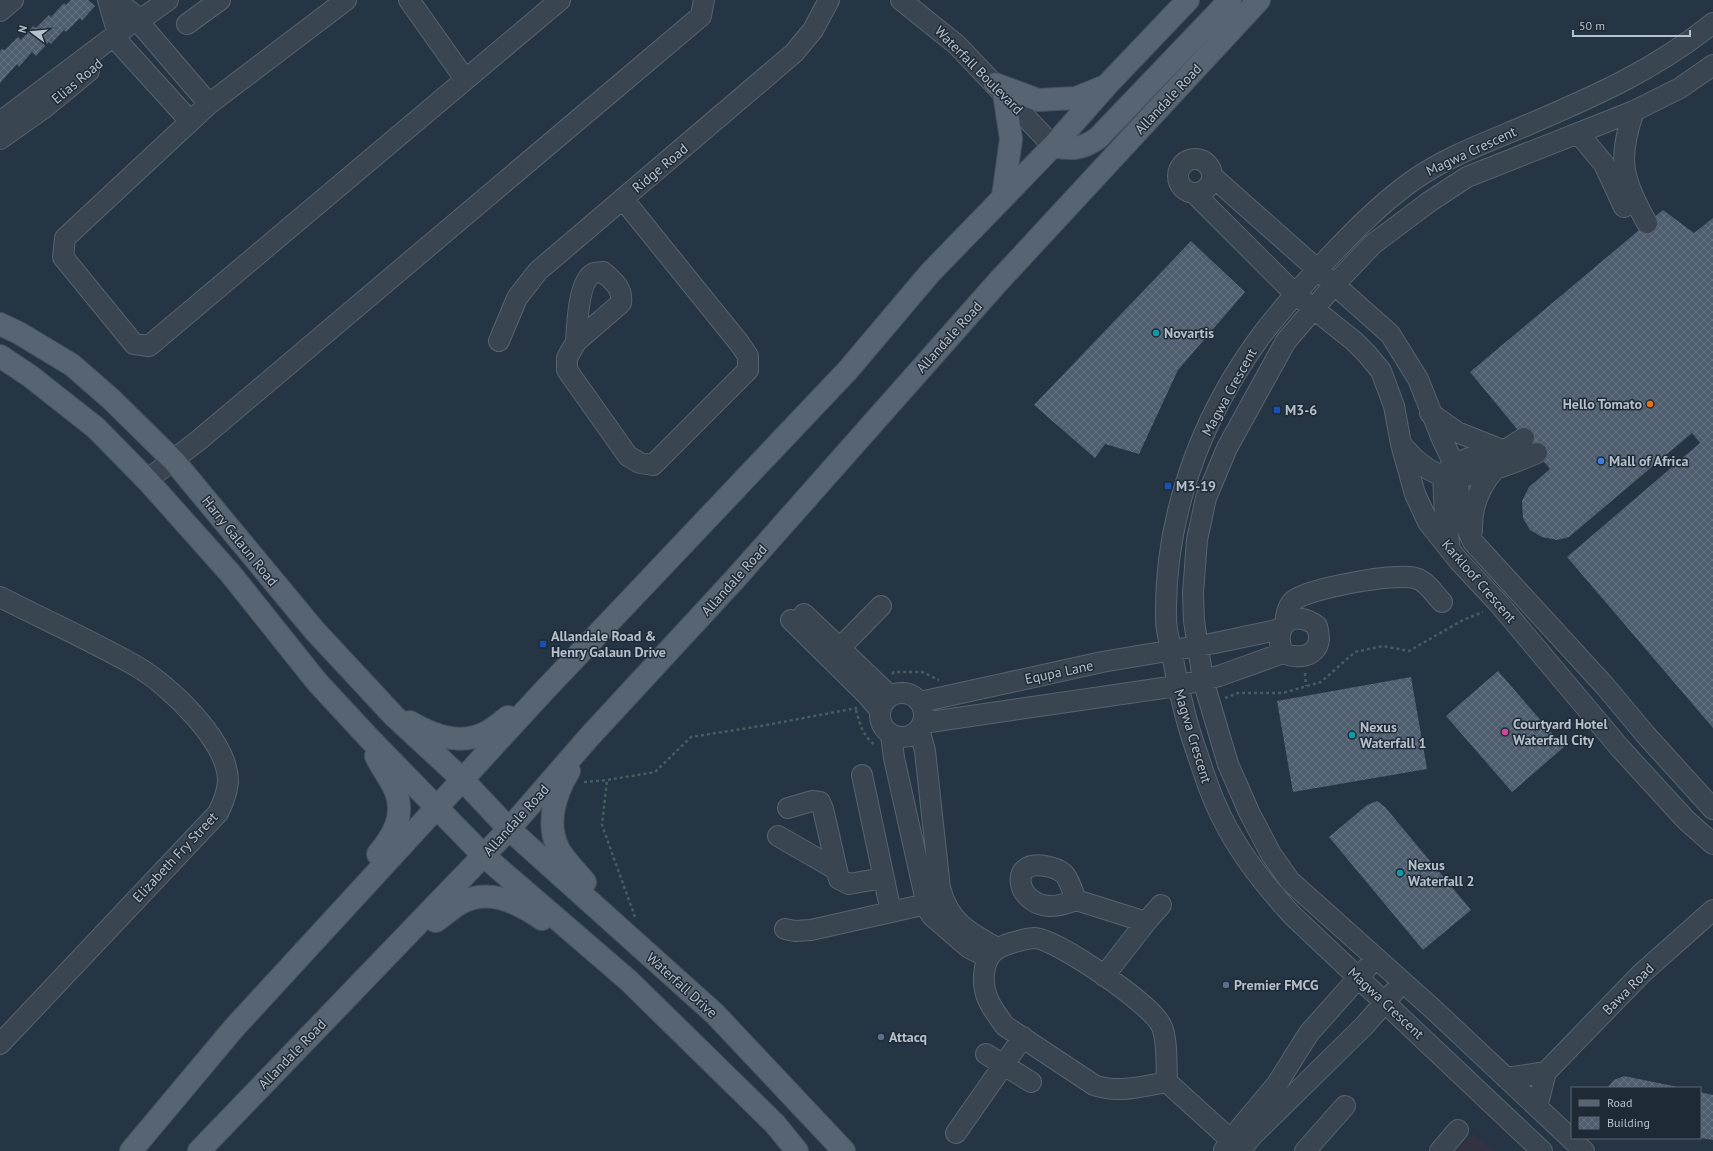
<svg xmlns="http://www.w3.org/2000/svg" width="1713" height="1151" viewBox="0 0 1713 1151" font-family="'PT Sans',sans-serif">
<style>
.medical{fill:#323243}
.building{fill:url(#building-cross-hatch)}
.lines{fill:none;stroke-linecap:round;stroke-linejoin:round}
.minor-casing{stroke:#57646f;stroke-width:22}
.major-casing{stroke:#46525e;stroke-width:24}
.path{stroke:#455f60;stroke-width:2.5;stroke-dasharray:3 3;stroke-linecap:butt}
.minor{stroke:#394652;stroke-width:20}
.major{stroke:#576572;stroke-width:22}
.culture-dot{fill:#0f9aa8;stroke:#1e2b37;stroke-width:1.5}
.food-dot{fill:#e8710a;stroke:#1e2b37;stroke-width:1.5}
.transit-dot{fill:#1a4fb4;stroke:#1e2b37;stroke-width:1.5}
.shop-dot{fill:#3f7fe0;stroke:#1e2b37;stroke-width:1.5}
.hotel-dot{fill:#d1479c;stroke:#1e2b37;stroke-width:1.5}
.service-dot{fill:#5c6f8a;stroke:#1e2b37;stroke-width:1.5}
.labels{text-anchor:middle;stroke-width:3;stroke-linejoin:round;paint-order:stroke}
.street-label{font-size:14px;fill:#b6c1cc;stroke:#1e2b37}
.poi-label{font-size:14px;font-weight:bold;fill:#b6c1cc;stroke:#1e2b37;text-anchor:start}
</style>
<defs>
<pattern id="building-cross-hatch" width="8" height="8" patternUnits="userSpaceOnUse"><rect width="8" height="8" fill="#4e5e6e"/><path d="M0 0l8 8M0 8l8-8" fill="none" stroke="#657382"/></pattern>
</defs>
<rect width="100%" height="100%" fill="#253543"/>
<path class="medical" d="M1473,1133L1493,1151H1456Z"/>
<path class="building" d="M71,0H88L95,6L82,21L80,18L66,32L64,30L51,44L49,42L36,56L32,52L19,67L17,64L0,83V51L2,49L5,50L18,37L21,40L33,26L36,28L49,15L51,17L64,3L66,5Z
M1663,210L1694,233L1713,218V728L1567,557L1700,443L1692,433L1569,537L1557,540L1542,537L1530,530L1523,518L1522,501L1529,487L1550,469L1470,372Z
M1191,241L1245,292L1178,370L1139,454L1105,444L1095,458L1034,405Z
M1498,671L1564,747L1512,792L1446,716Z
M1411,677L1427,769L1293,792L1277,701Z
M1377,801L1385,807L1471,910L1423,950L1329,837L1367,805Z
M1624,1076L1678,1087V1088H1607L1614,1080Z
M1700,1092L1713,1095V1140L1700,1138Z"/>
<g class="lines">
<defs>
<path id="minor" d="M108,0L121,45L190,121
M116,0L138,18L143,27L209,104
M346,0L209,104L65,238L63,257L134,344L149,346L560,0
M409,0L465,79
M901,0L957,45L1053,146
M0,11L13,0
M187,24L220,0
M1634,111C1617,159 1622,179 1647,223
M0,122L138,18L147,15L168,0
M1579,134L1604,164L1624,207
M0,139L44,108L89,71
M1178 176a17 17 0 1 1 34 0a17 17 0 1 1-34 0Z
M1212,176L1390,334L1418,379L1442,439L1454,464L1464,522L1473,542L1605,686L1645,734L1713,809
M1194,193L1295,294L1354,341L1367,354L1381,371L1394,406L1401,444L1415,494L1428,522L1458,560L1500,605L1620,748L1686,820L1713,844
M499,341L517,298L538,271L794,53L813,30L829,0
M576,342C577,327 578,280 594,273C596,272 601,273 603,272C614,282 623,288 621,303L576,342L567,358V370L628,456L640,463L653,465L748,370V356L740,344L623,199
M1430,413L1457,432L1502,450
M1402,445C1412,457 1428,472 1444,476C1469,481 1514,463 1537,453
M147,480L199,440L701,16L704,0
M1472,531C1471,507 1479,487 1495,469
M1450,549L1445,516L1443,475L1454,464L1469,458L1507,449L1524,438
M0,597C45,620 92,641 136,666C169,685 229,742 228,782C227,794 223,803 218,813L0,1044
M804,614L890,696
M791,620L867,695L880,710
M1285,624C1286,616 1287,607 1293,601C1308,588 1395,573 1415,578C1427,581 1434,594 1442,602
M831,657L881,606
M880 715a22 22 0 1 1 44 0a22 22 0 1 1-44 0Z
M920,702L1102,662L1215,643L1281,629
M923,723L1177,686L1219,676L1283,653C1297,659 1317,658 1319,639C1319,635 1318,630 1317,626C1294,608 1271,625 1283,653
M919,729L925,751L940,888C949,922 968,932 997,948
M891,735L894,758L928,910L932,916L969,948L987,957
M862,775L891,912
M788,808L812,801L820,802L823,809L839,879L849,884L883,878
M778,836L837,870
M1076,900C1067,903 1058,907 1049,906C1016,904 1008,859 1045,866C1051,867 1058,869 1063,873C1069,878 1073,893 1076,900L1146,922
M785,929L795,931L811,930L940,901
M1104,976L1146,922L1161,905
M986,1054L1031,1082
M1506,1078L1546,1072
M1167,1082C1143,1086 1118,1094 1094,1085L1005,1026C991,1007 980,993 985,968C988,953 996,948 1011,943C1019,941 1027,938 1035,938C1058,940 1151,1004 1161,1025C1168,1038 1166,1067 1167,1082L1243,1151
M1537,1107L1546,1072L1642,973L1713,910
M956,1133L1023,1037
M1224,1150L1241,1127L1277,1084L1309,1033L1367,968
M1240,1151L1252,1136L1364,1026L1394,992
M1305,1151L1345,1106
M1440,1151L1458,1130
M1542,1151L1293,916C1261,881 1231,843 1213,798C1206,781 1201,764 1195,747C1184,716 1178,686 1172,654C1170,643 1166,631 1166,619C1164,518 1200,420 1258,340C1276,315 1296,293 1316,271C1346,239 1376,207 1412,181C1446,157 1487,142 1525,126C1593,97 1655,70 1713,23
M1584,1151L1433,1009L1290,881L1271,854L1249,812L1228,764L1203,680L1194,621L1193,593L1197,540L1206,498L1227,448L1286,341L1334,285L1373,244L1429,202L1467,177L1634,111L1680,88L1713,65"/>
<path id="major" d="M995,84L1038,100L1076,98L1103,87
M1053,146C1071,150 1083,149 1098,138L1230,0
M1003,197L1011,139L1004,93
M0,324L19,333L72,365L111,399L174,461L314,630L394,716L462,779L509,829L715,1014L844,1151
M0,356L30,376L96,428L147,480L230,573L317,682L368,737L484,856L628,980L775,1124L797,1151
M410,722C434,736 461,746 487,732C495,728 501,722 508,717
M376,756C382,769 391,779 396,792C405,816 393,836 378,854
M569,771C555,794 546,823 558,848C564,860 576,871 585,882
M436,921C444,915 451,909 459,904C488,887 517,902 542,919
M131,1151L234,1028L542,693L848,370L930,273L1053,146L1107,85L1188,0
M199,1151L509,829L590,736L735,579L997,283L1259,0"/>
</defs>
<use href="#minor" class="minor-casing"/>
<use href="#major" class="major-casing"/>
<path class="path" d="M1305,673L1306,686
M892,674L894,672H922L939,680
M1225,698L1238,693H1283L1321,682L1355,652L1383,646L1409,651L1463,620L1483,612
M856,710C860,725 863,736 875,745
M584,782L607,780
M635,917L602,825L607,780L655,772L691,737L761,726L857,708"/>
<use href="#minor" class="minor"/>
<use href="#major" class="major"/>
</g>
<g class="culture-dot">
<circle cx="1156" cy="333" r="4"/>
<circle cx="1352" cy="735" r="4"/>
<circle cx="1400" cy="873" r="4"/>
</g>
<circle class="food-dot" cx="1650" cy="404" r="4"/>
<g class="transit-dot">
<rect x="1273" y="406" width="8" height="8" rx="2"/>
<rect x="1164" y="482" width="8" height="8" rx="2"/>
<rect x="539" y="640" width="8" height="8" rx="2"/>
</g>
<circle class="shop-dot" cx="1601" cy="461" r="4"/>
<circle class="hotel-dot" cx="1505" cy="732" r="4"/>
<g class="service-dot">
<circle cx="1226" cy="985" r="4"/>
<circle cx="881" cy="1037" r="4"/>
</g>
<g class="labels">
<g class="street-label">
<text transform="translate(979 70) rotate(45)" y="5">Waterfall Boulevard</text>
<text transform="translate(77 81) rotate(-40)" y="5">Elias Road</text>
<text transform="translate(1168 99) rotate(-47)" y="5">Allandale Road</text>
<text transform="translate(1471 151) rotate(-25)" y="5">Magwa Crescent</text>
<text transform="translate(660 168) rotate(-40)" y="5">Ridge Road</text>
<text transform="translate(949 337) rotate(-48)" y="5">Allandale Road</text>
<text transform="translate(1229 392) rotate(-61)" y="5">Magwa Crescent</text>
<text transform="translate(240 541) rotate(51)" y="5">Harry Galaun Road</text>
<text transform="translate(734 580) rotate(-48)" y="5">Allandale Road</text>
<text transform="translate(1479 581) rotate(49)" y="5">Karkloof Crescent</text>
<text transform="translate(1059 672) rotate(-12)" y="5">Equpa Lane</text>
<text transform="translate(1193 736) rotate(73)" y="5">Magwa Crescent</text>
<text transform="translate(516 820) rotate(-48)" y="5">Allandale Road</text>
<text transform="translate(175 857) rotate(-47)" y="5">Elizabeth Fry Street</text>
<text transform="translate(682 985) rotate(42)" y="5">Waterfall Drive</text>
<text transform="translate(1628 989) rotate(-45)" y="5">Bawa Road</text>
<text transform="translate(1386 1003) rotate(43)" y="5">Magwa Crescent</text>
<text transform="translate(292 1054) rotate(-46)" y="5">Allandale Road</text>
</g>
<g class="poi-label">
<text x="1164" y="338">Novartis</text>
<text x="1642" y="409" text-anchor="end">Hello Tomato</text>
<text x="1285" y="415">M3-6</text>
<text x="1609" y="466">Mall of Africa</text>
<text x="1176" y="491">M3-19</text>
<text x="551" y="641">Allandale Road &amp;<tspan x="551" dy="16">Henry Galaun Drive</tspan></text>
<text x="1513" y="729">Courtyard Hotel<tspan x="1513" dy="16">Waterfall City</tspan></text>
<text x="1360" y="732">Nexus<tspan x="1360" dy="16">Waterfall 1</tspan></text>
<text x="1408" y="870">Nexus<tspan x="1408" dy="16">Waterfall 2</tspan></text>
<text x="1234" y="990">Premier FMCG</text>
<text x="889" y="1042">Attacq</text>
</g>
</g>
<rect x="1571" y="1087" width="130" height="52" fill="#1e2b37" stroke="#5b6773"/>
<rect x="1579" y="1100" width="20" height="6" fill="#576572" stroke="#5b6773"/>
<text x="1607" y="1107" font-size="12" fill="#b6c1cc">Road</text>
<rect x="1579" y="1117" width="20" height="12" fill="url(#building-cross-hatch)" stroke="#5b6773"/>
<text x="1607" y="1127" font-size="12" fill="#b6c1cc">Building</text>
<g transform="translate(32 32) rotate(286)" stroke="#1e2b37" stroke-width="3" paint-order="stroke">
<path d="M0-3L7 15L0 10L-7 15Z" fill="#b6c1cc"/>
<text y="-6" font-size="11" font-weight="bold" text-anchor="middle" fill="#b6c1cc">N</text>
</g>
<path d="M1573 30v6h117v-6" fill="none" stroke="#b6c1cc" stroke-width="2"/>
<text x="1579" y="30" font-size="12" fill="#b6c1cc" stroke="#1e2b37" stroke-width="3" paint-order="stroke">50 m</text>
</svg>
